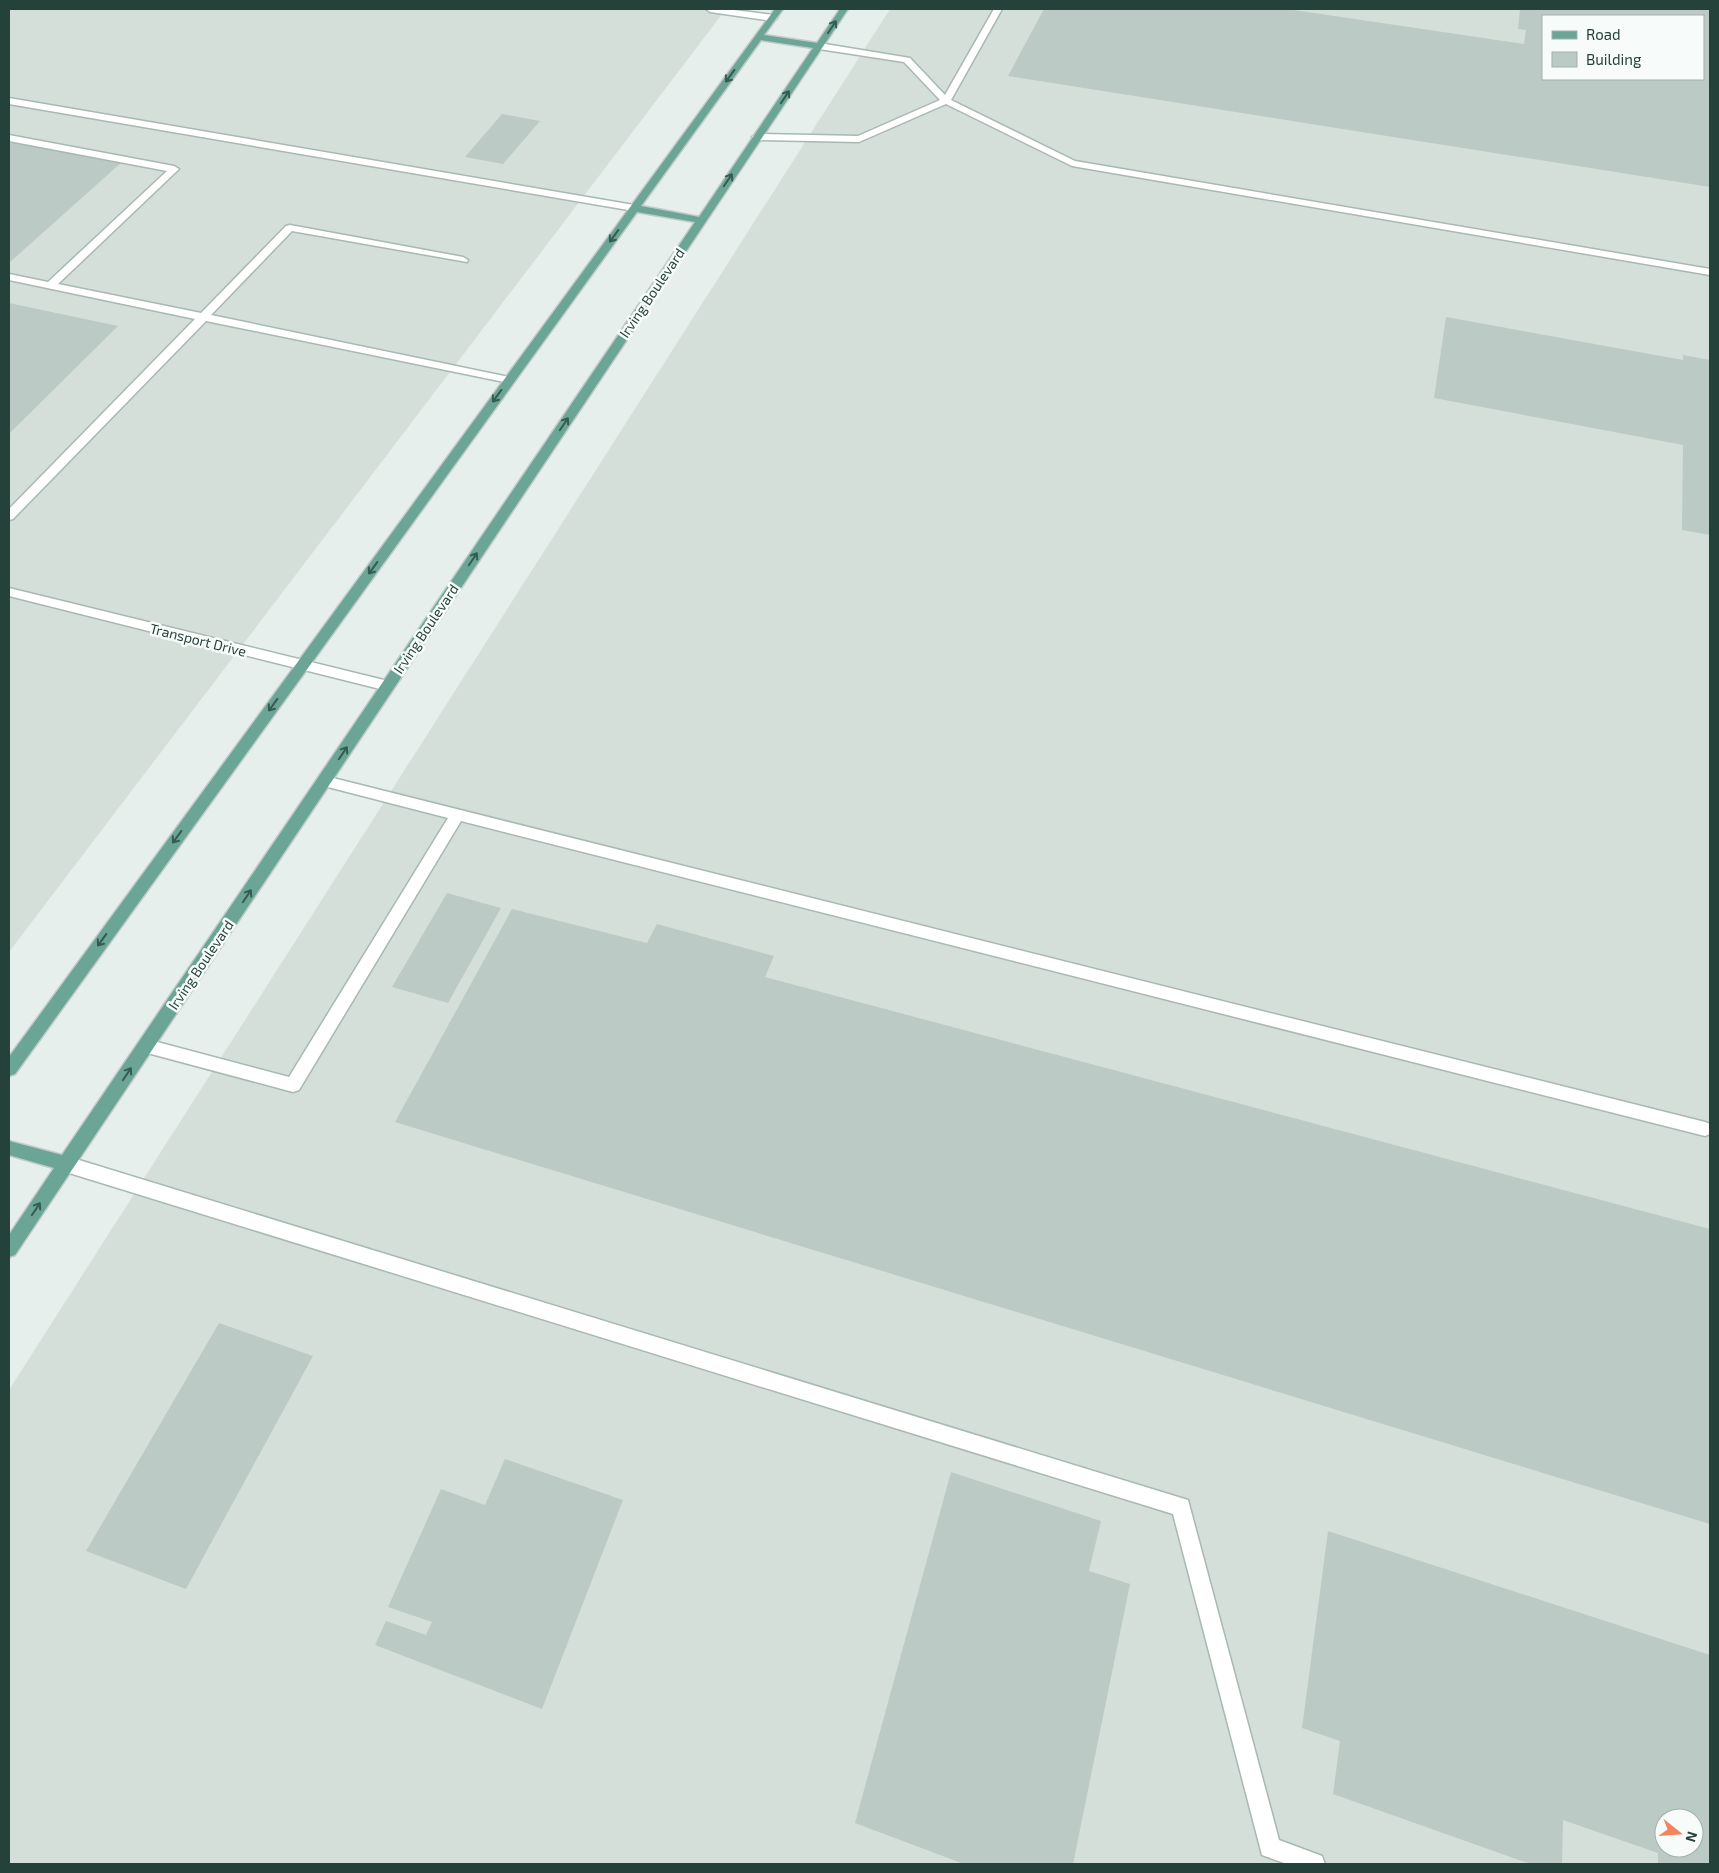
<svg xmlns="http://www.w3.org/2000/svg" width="1719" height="1873" viewBox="0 0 1719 1873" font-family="'Exo 2',sans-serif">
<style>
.built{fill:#d4dfda;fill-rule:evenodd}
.building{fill:#bbcac4;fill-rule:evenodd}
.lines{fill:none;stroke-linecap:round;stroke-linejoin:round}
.minor-casing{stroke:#a8b8b2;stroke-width:3}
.major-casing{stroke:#c2cac8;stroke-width:3}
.minor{fill:#fff;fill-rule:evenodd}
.major{fill:#6aa596;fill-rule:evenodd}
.oneway{stroke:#365b51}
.labels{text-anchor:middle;stroke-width:5;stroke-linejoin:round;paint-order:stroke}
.street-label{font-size:14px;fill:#24423a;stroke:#f7fbf9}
</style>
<rect width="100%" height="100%" fill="#e6efeb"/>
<path class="built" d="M9,9H726L9,952Z
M890,9H1710V1864H9V1390ZM1543,16H1703V79H1543ZM1664,1818H1694V1848H1664Z"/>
<path class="building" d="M1044,9H1287L1524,44L1526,30L1518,29L1520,9H1710V187L1008,76ZM1543,16H1703V79H1543Z
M502,114L540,121L503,164L465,157Z
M12,141L122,162L9,263V144Z
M9,303L118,326L9,434Z
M1446,317L1683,360V355L1710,360V535L1682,530L1683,445L1434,398Z
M447,893L501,908L448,1003L392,987Z
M512,909L647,943L657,924L774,956L765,977L1710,1229V1524L395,1122Z
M219,1323L313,1356L186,1589L86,1551Z
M505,1459L623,1500L542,1709L375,1645L386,1621L426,1635L432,1622L388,1607L441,1489L485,1505Z
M951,1472L1101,1521L1089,1571L1130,1584L1073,1864H964L855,1823Z
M1328,1531L1710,1655V1864H1658V1853L1563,1820L1562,1864H1530L1333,1794L1340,1741L1302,1728ZM1664,1818H1694V1848H1664Z"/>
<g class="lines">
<defs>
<path id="minor" d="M706,9H726L773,15L777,18L773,21L710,12Z
M994,9H1002L951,100L1075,161L1710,269V275L1072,166L946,104L859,142L757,140L752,137L757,134L858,136L940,100L904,62L819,49L815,46L819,43L910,58L945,95Z
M9,98L634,205L639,208L634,211L9,104Z
M9,135L174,166L179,169L58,284L201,313L286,226L290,225L463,257L468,260L467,262L292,231L211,315L509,377L515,380L509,383L206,321L13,519L9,520V509L195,319L9,280V274L48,282L167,171L9,141Z
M9,588L388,681L395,686L388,691L9,596Z
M325,776L1705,1122L1710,1124V1134L1705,1136L461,821L299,1090L293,1092L140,1051L138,1046L140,1041L146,1039L289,1077L448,818L320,785L318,781L320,777Z
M66,1156L1188,1500L1279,1840L1322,1856L1325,1864H1287L1262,1855L1173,1514L66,1172L60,1169L58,1164L60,1159Z"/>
<path id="major" d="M775,9H783L764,35L817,43L840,9H848L15,1255L9,1257V1235L54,1168L9,1155V1141L62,1155L695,222L637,212L15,1074L9,1076V1057ZM761,40L813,48L699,217L641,206Z"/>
</defs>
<use href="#minor" class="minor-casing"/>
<use href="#major" class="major-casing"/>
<use href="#minor" class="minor"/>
<use href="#major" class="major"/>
</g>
<defs><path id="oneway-shaft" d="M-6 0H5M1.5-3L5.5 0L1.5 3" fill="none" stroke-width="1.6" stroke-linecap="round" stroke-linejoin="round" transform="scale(1.25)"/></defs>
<g class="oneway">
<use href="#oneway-shaft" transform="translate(832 27) rotate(-56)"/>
<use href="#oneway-shaft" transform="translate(730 76) rotate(126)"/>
<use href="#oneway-shaft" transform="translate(785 97) rotate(-56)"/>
<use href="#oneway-shaft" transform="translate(728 180) rotate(-56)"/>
<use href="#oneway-shaft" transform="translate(614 236) rotate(126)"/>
<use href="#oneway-shaft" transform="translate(497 396) rotate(126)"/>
<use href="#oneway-shaft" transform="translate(564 424) rotate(-56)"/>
<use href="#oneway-shaft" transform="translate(473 559) rotate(-56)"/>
<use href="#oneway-shaft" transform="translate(373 568) rotate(126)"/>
<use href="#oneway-shaft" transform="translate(273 705) rotate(126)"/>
<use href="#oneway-shaft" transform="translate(343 753) rotate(-56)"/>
<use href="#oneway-shaft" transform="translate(177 837) rotate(126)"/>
<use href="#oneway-shaft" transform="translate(247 896) rotate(-56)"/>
<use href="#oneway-shaft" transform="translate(102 940) rotate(126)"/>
<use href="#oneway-shaft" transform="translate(127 1074) rotate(-56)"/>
<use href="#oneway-shaft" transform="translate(36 1209) rotate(-56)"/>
</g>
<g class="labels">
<g class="street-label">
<text transform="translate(652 293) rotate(-56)" y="5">Irving Boulevard</text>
<text transform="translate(426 629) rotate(-56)" y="5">Irving Boulevard</text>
<text transform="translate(198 640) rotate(14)" y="5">Transport Drive</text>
<text transform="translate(201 965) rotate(-56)" y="5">Irving Boulevard</text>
</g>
</g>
<rect width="1719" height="1873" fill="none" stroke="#24423a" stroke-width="20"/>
<rect x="1542" y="15" width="162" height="65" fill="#f7fbf9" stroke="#a3b1ad"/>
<rect x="1552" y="31" width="25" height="8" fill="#6aa596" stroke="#a3b1ad"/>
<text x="1586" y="40" font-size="15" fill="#24423a">Road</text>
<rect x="1552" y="52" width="25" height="15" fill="#bbcac4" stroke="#a3b1ad"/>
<text x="1586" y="65" font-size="15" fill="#24423a">Building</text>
<g transform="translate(1679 1833) rotate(107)"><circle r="24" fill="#f7fbf9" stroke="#a3b1ad"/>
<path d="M0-4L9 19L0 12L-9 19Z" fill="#f4845f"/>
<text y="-8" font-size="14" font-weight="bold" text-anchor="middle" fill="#24423a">N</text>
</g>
</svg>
